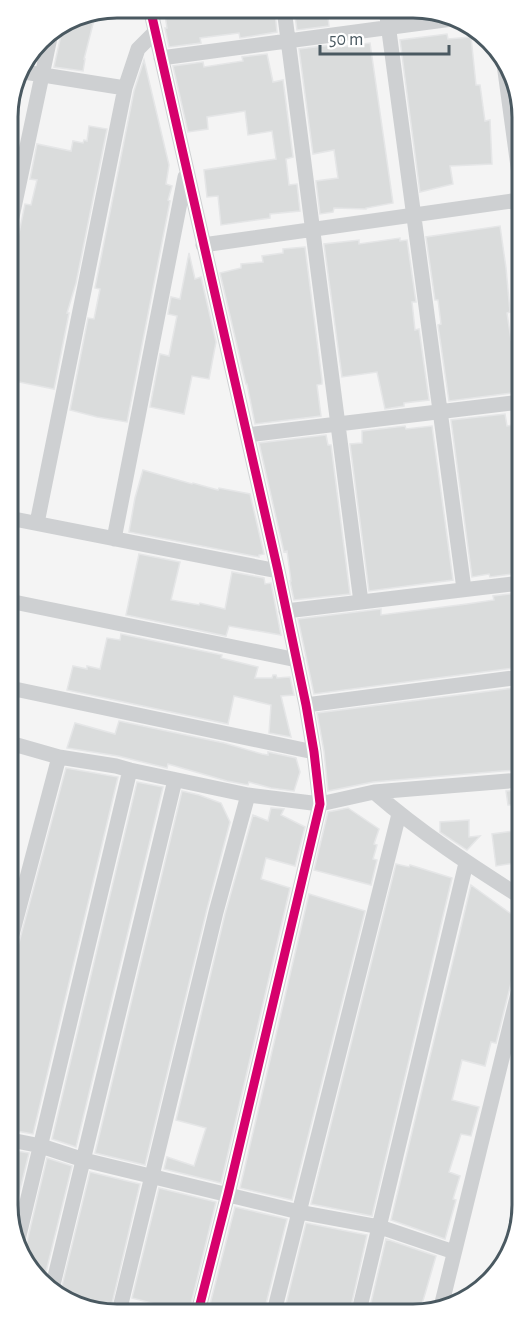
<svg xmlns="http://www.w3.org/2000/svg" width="530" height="1322" viewBox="0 0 530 1322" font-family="'Alegreya Sans',sans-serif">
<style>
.building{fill:#dadcdc;stroke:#e5e6e7;stroke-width:1.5}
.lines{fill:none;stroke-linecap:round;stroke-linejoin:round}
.minor{stroke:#ced0d2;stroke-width:15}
.cycleway-casing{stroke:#fff;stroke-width:13}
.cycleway{stroke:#d6006c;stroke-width:9}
.rim{fill:none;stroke:#4a5961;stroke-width:3}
</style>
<rect width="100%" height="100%" fill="#f4f4f4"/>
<path class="building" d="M164,8H238V15H244V17L275,13L277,32L240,38L239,33L200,38L201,43L169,47L165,28H167Z
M294,9H327L329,26L297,30Z
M95,16L84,59H85L83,71L54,67L61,35L60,29Z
M447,34L448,39L471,37L476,85H480L485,121L490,120L492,164L450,166L453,184L420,192L400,40Z
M370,43L393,203L366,208V209L334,208L333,212L320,214L316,181L338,178L334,150L313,154L299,49L331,45L332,48Z
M267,54L273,82L283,80L293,157L286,159L289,185L297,184L300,211L270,214V218L221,225L218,196L207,197L204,170L276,159L272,131L248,135L245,111L207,117L208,129L188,132L173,66L203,62L204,67L243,61L242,57Z
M144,60L169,165L166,184L172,186L168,200L170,201L127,422L97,417L70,410L88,318L94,319L100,289L95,288L134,91Z
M89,126L107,129L76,283L67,313H69L54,389L9,380L8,331L12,318L8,317V265L12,245L18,238L25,204L31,205L37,180L30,179L37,144L71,151L73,141L83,143L84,140L87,141Z
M8,138L18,140L11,175L8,174Z
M500,226L506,268L510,312L507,313L511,340H513L516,371L520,370V392L449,401L438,325L441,324L438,300H435L426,237Z
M400,238V241L407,240L416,302H412L415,330L419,329L429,400L404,403V406L385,409L377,372L342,377L324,244L359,240V244Z
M305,247L322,380V384L317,385L321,416L255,424L247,384H246L220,273L241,268V264L263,262L262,256L283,253V249Z
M189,253L195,279L201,277L216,342L209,379L192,376L184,414L150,407L160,354L169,356L177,316L168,314L171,297L180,299Z
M505,414L507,426L520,424V573L490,577L489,574L472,577L451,420Z
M405,426L406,429L432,426L453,580L369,591L350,444L362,443V431Z
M326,435L328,445H331L350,594L294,600L290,581H291L287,551L284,552L259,443Z
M143,470L192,484L193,483L218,490L219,488L250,494L264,554L259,555V557L129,532L135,498Z
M139,554L180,562L171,600L199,605L200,603L225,609L232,572L264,578L265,584L271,583L281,635L229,626L226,636L126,615Z
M520,593L521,667L314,694L298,619L381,609V615L467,604L494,600L493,596Z
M121,634L222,655L221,658L258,667L255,678H272L273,675H276L277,678L290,677L294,695L281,696L291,737L269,733L271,705L234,696L228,724L67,690L73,666L87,669V666L100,669L107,638L120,640Z
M521,687V770L502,771L373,782L328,791L324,751L317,713Z
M119,721L224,743L262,754L268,755V752L296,758L300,772L294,791L271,788L249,782L248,785L227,781L168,764L167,768L118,756L67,748L75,723L115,734Z
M66,768L118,777L33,1134L11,1130L10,976Z
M137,782L163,787L76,1147L52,1139Z
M521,790V805H508L506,791Z
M182,791L199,795L221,803L230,822L207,909L145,1165L95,1153Z
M271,808L284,809L281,815L305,827L295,866L266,858L261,879L290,888L221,1183L164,1169L167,1157L194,1166L206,1128L176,1120L225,914L253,815L268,821Z
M348,808L379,829L374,844L377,845L373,859L377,860L371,885L314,870L328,812Z
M469,820V837L480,836L467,850L440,832V822Z
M521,830V862L496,866L492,834Z
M396,864L409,867L410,865L452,878L372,1216L311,1204Z
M471,885L521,921V931L517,948H521L522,968L515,970L513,975L496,1043L491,1042L485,1066L462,1060L452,1100L479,1107L471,1136L461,1134L449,1172L460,1176L453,1199L456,1200L445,1239L391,1220Z
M309,894L365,911L292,1200L240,1188Z
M11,1150L29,1153L13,1218H11Z
M47,1158L72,1166L43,1284L40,1283L22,1252L26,1246Z
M90,1172L140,1184L110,1312H96L60,1294Z
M159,1188L216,1202L189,1312H162L163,1306L132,1298Z
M235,1207L287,1219L264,1312H208Z
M306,1223L367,1235L350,1311L284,1312Z
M386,1239L436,1256L420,1311H369Z"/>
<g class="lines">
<path class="minor" d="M150,8L278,571L306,705L314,752L320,804L228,1194L198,1312
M284,9L361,602
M386,9L464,589
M161,58L452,19
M504,64L519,174
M18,71L125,88
M8,236L51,33
M203,245L519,200
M247,435L520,402
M9,518L278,571
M37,523L125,88L138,49L155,32
M114,539L185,177
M9,601L297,660
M286,611L520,583
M10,688L314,752
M306,705L521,677
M10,743L59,757L116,766L130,770L248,795L320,804L374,792L521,780
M374,792C420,832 470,865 521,897
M10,942L59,757
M11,1140L41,1146L84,1160L299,1212L380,1227L454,1252
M17,1244L130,770
M52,1289L175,780
M359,1311L466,863
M440,1311L522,977
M119,1312L216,912L248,795
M274,1312L399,814"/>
<defs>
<path id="cycleway" d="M150,8L278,571L306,705L314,752L320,804L228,1194L198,1312"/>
</defs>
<use href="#cycleway" class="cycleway-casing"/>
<use href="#cycleway" class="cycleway"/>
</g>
<path d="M0 0H530V1322H0ZM117 18H413A99 99 0 0 1 512 117V1205A99 99 0 0 1 413 1304H117A99 99 0 0 1 18 1205V117A99 99 0 0 1 117 18Z" fill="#fff" fill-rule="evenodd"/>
<path class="rim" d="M117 18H413A99 99 0 0 1 512 117V1205A99 99 0 0 1 413 1304H117A99 99 0 0 1 18 1205V117A99 99 0 0 1 117 18Z"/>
<path d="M320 45v9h129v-9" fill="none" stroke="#4a5961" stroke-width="3"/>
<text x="329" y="45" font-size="18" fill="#4a5961" stroke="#ffffff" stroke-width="4.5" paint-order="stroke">50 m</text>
</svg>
